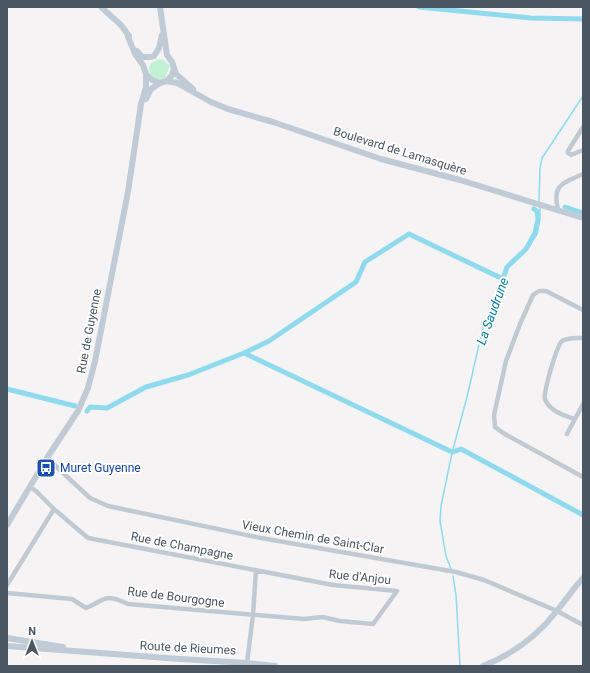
<svg xmlns="http://www.w3.org/2000/svg" width="590" height="673" viewBox="0 0 590 673" font-family="Roboto,sans-serif">
<style>
.green{fill:#c3f1d5}
.lines{fill:none;stroke-linecap:round;stroke-linejoin:round}
.stream{stroke:#90daee;stroke-width:1.5}
.canal{stroke:#90daee;stroke-width:5}
.street{stroke:#c1cad2;stroke-width:4.5}
.secondary{stroke:#c1cbd6;stroke-width:6}
.labels{text-anchor:middle;stroke-width:4;stroke-linejoin:round;paint-order:stroke}
.street-label{font-size:12px;fill:#4a5661;stroke:#fff}
.transit-label{font-size:12px;fill:#164399;stroke:#fff;text-anchor:start}
.water-label{font-size:13px;font-style:italic;fill:#0c7c9b;stroke:#fff}
</style>
<rect width="100%" height="100%" fill="#f5f3f3"/>
<path class="green" d="M159,59L164,60L170,66L166,75V78C155,84 145,73 151,63Z"/>
<g class="lines">
<path class="stream" d="M539,202L540,168L542,158L583,96
M451,569L446,556L440,521L441,506L452,453L467,397L483,327L493,306L508,268L527,250L537,234L540,219V207
M453,576L456,595L460,666"/>
<path class="canal" d="M419,7L531,18L583,19
M565,207L583,213
M244,353L450,451
M7,389L75,406
M87,411L90,407L107,408L146,387L188,375L244,353L269,341L356,282L365,262L409,234L503,279L507,267L526,249L535,233L538,219L537,211L534,209
M453,452L461,449L583,515"/>
<path class="street" d="M583,127L568,151V153L571,155L583,150
M558,210C552,184 562,184 583,174
M583,310L546,291H539L533,295L520,324L506,361L494,415L495,427L503,433L583,477
M583,338C576,338 569,337 562,341C557,345 543,393 545,399C549,411 564,416 575,419L583,404
M567,434L575,419
M47,458L90,498L108,506L261,538L456,572L484,580L557,611L583,625
M7,585L54,509
M7,593L72,599L86,608C107,599 104,593 128,604L304,619L322,617L340,621L373,624L397,591L333,585L88,538L54,509L36,491L30,487
M247,663L253,615L256,570"/>
<path class="secondary" d="M101,7L121,25L129,36
M160,7L167,55L172,62L176,74L193,89
M127,34L135,54L143,65L146,74L152,80L160,83L167,81L172,75L174,68
M137,51L142,57H151
M154,56L159,48L162,35
M167,81L177,83L211,102L228,109L273,122L381,159L460,180L583,218
M146,99L151,89L160,83
M7,525L47,458L78,411L88,388L95,361L128,192L141,104L146,87V74
M7,638L63,647
M7,646L180,659L247,663L275,666
M483,666C511,655 537,636 556,612C565,601 573,589 583,578"/>
</g>
<defs>
<symbol id="bus-square" viewBox="-11 -11 22 22"><rect x="-9" y="-9" width="18" height="18" rx="4" fill="#1a4fb4" stroke="#fff"/><path d="M-5-6H5V4H4V6H2V4H-2V6H-4V4H-5ZM-3.5-4V0h7V-4ZM-3.5 1.2v1.5H-2V1.2ZM2 1.2v1.5H3.5V1.2Z" fill="#fff"/></symbol>
</defs>
<g fill-rule="evenodd">
<use href="#bus-square" x="35" y="457" width="22" height="22"/>
</g>
<g class="labels">
<g class="street-label">
<text transform="translate(400 151) rotate(17)" y="4">Boulevard de Lamasquère</text>
<text transform="translate(89 331) rotate(-79)" y="4">Rue de Guyenne</text>
<text transform="translate(313 537) rotate(10)" y="4">Vieux Chemin de Saint-Clar</text>
<text transform="translate(182 546) rotate(11)" y="4">Rue de Champagne</text>
<text transform="translate(360 577) rotate(6)" y="4">Rue d'Anjou</text>
<text transform="translate(176 597) rotate(7)" y="4">Rue de Bourgogne</text>
<text transform="translate(188 648) rotate(3)" y="4">Route de Rieumes</text>
</g>
<g class="transit-label">
<text x="60" y="472">Muret Guyenne</text>
</g>
<g class="water-label">
<text transform="translate(492 311) rotate(-70)" y="5">La Saudrune</text>
</g>
</g>
<rect width="590" height="673" fill="none" stroke="#4a5661" stroke-width="16"/>
<g transform="translate(32 641)" stroke="#ffffff" stroke-width="3" paint-order="stroke">
<path d="M0-3L7 15L0 10L-7 15Z" fill="#4a5661"/>
<text y="-6" font-size="11" font-weight="bold" text-anchor="middle" fill="#4a5661">N</text>
</g>
</svg>
